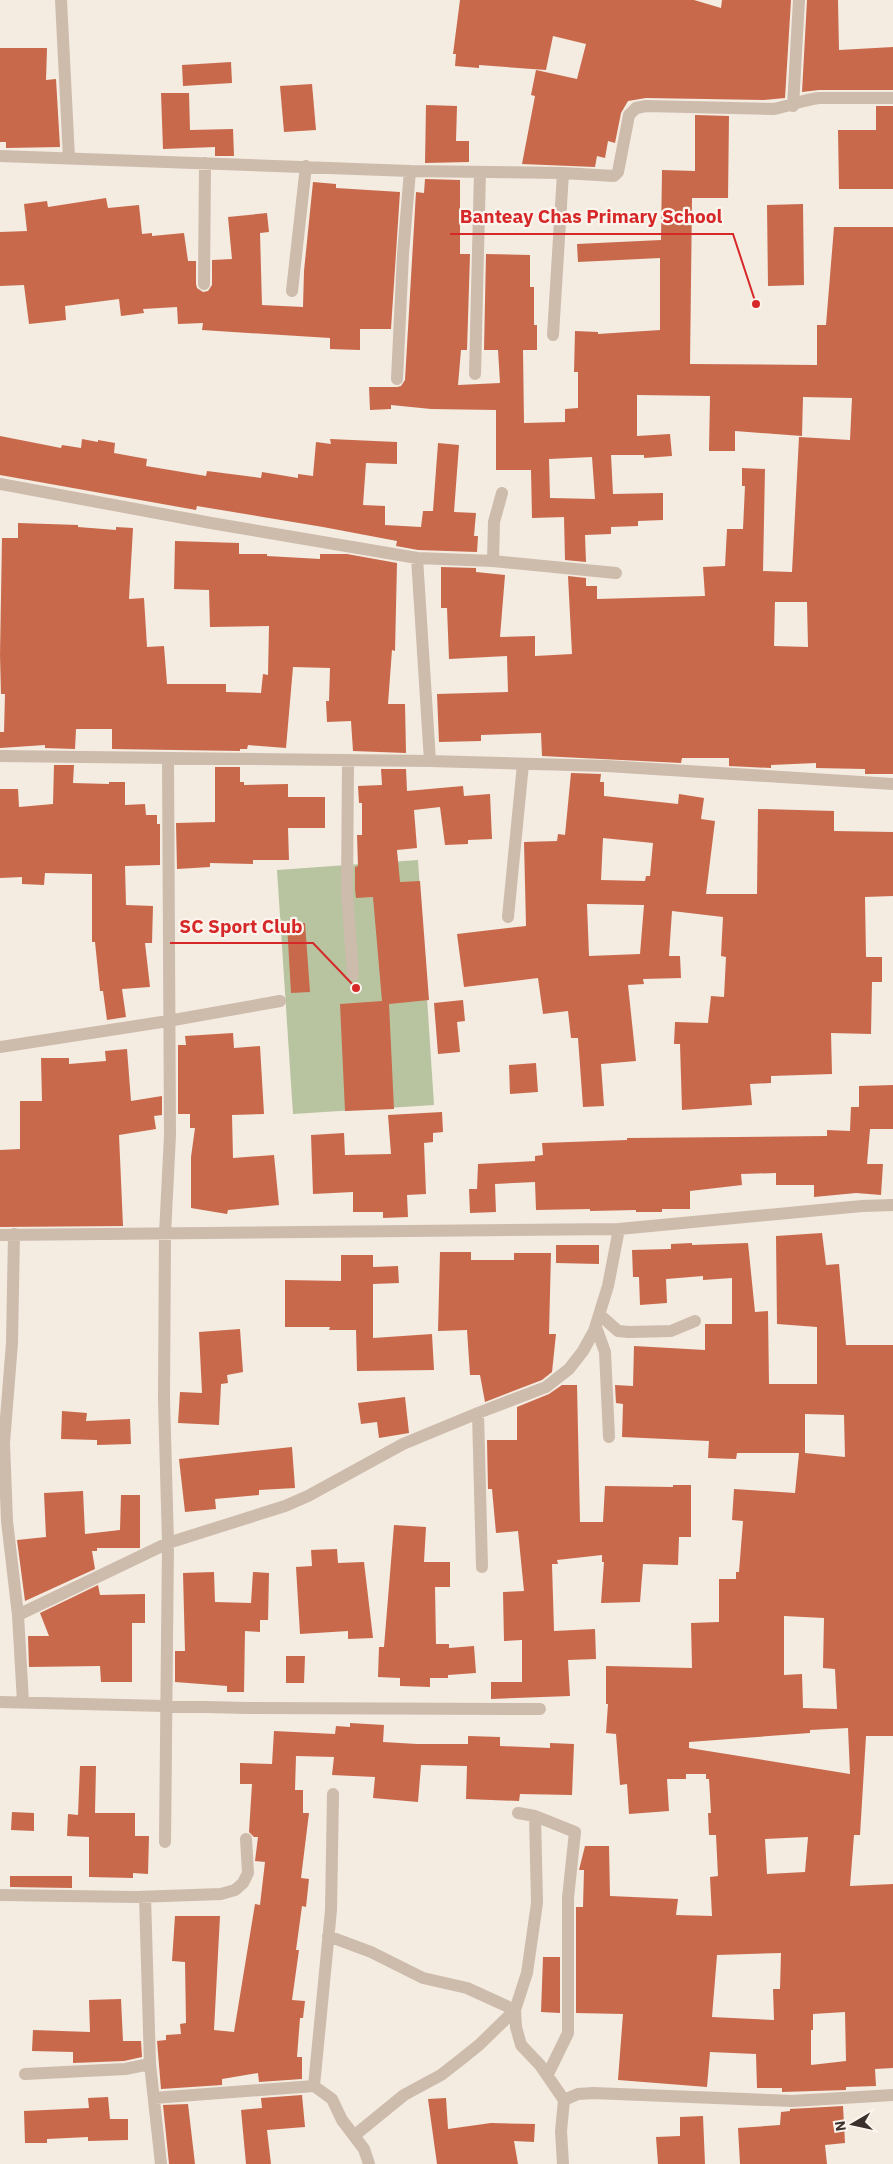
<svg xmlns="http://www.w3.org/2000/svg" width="893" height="2164" viewBox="0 0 893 2164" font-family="'IBM Plex Sans',sans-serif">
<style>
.green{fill:#b8c4a0}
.building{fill:#c8694b;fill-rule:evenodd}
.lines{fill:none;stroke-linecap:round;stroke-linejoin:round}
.minor{stroke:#cdbbac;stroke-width:12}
.leader{fill:none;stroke:#d62828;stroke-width:2}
.callout-dot{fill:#d62828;stroke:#fbf5ee;stroke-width:2}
.callout-label{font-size:19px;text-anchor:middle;font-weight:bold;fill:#d62828;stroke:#fbf5ee;stroke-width:4.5;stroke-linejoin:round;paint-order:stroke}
</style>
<rect width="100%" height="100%" fill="#f4ebe1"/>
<path class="green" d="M418,860L434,1105L293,1114L277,870Z"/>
<path class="building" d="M460,0H694L721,8L722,0H791L785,98L764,100L646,98L628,101L621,113L615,143L608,141L605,158L597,156L595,167L522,164L535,96L531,95L536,70L577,79L586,44L553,36L546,70L479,65V68L455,66L456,54H453Z
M807,0H838L839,50L893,47V90H819L802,92Z
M0,48H47L46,80L56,79L60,147L6,148V142H0Z
M231,62L232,83L183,86L182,65Z
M312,84L316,130L284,132L280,86Z
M161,93H189L190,130L233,129L234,156H215V147L163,149Z
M426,105L457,106L456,141H469V162L425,163Z
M876,106H893V189H839L838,130H876Z
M695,115L729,116L728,198H692L690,364L817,365V325H826L834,227H893V774H865V769L816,768V763L771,765V768L729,766V758H682L681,763L542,756L541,733L481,735V741L439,742L437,694L508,692L507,656L449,659L447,608H441V567L476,568V572L505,575L500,637L535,636V656L572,654L568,576L586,578V586H597V599L705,596L703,567L725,566L727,529H743L745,486H742V468L765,469L763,571L792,572L799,437L850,440L852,398L803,397L802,436L735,431V451H709L710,396L637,395V436L670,434L672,456L644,458V455H611L613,494L663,493V520L638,521V526L611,527V534L585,535L586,562L565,560L564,517L532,518L531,470H496V410L431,409L391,405V409L370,410L369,387H397L401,386L405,380L416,192L424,193L425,179L460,180V254H470L467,350H461L458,385L500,383L498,350H484L486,254L530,255V287H534V325H537V350H523L524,423L565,422V409L578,408V372H574L575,331L598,332V334L660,330V258L578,262L577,244L661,240L662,170L695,171ZM592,457L595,499L550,498L549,459ZM775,602H807L808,647L774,646Z
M313,182L336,184V188L400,192L391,329H360V350L330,349V338L202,330L203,323L178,324L177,307L143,309L144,313L121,316L119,299L65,306L66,320L29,324L24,285L0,286V232L27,231L24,204L47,201L48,207L106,198L108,208L139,205L142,234L152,233V236L184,233L188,261H196V284L197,288L203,292L208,291L212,285V260L232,259L228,217L267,213L269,232L260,233L262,305L303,307L304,271Z
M803,204L804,285L768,286L767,205Z
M0,436L61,448L62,445L81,448L82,439L98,442V440L115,443L114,453L147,459L146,466L206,476L207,471L261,478L262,472L298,478V474L313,476L316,442L331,444L330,439L397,442V464L366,463L363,505L385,506V525L421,527L423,511H433L438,443L459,445L454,512L476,513L474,536H478L477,552L418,550L396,546L397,541L323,527L197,506L196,510L0,475Z
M18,523L78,525V527L116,530V527L133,528L129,599L144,598L147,647L164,646L167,684H226V692L261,693L263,674L268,675L269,626L210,627L209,590L174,589L175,541L239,543V554H267V556L320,559V554H347L397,563L395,651L392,650L388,704H405L406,753L353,751L351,721L327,722L326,701H329L330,668L293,667L286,748L248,745L247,749H240V751L112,749V729H76L75,749L45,748V745L0,748V732H4L5,694H1L0,655L2,538H18Z
M54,765H74L73,783L109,784V782H125V805L145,804L146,815H157V824H160V865L125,866L126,905L153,906L152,943H145L150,987L122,989L126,1017L107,1020L103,991H100L95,942H92V874L45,873L44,885L22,884V877L0,878V789H18L19,807L53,804Z
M215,767H240V782H244V785L288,784V797H325V828H288L289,860H253V864L210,863V867L177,869L176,823L215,822Z
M381,769H406L407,791L463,786L464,796L490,794L492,839L468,840V844L445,845L440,807L414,810L417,848L397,850L400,882L420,881L429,1000L389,1004L394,1109L345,1111L340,1004L382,1001L373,897L356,898L355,889V867L358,866L357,835H362V803H359L358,786L382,785Z
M571,773L601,774L600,782H604V796L678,804L679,794L704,798L701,819L715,821L706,894H757L758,809L834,811V831L893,832V896L865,897L866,957H882V982H872L871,1034L831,1033L832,1074L771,1076V1083L750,1084L752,1105L682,1110L680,1044H674L675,1022L708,1023L711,996L724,997L726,957L721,956L723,917L672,911L669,956H680L681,978L643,979L644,984L628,985L636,1061L601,1064L604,1106L583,1107L578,1038H571L568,1011L543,1014L538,978L464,987L457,934L526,926L524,842L557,841L558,834L565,835ZM603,838L653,843L650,876H646L645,881L601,880ZM587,904L644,905L640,954L589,956Z
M305,923L310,992L291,993L287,924Z
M463,1000L465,1021L457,1022L460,1052L438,1054L434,1003Z
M233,1033L234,1048L260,1046L264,1114L232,1115L233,1158L274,1155L279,1205L228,1210L227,1214L191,1208V1157L195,1128H190V1114H178V1045H186L185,1036Z
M127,1049L131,1101L162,1096V1115L154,1116L156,1129L119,1135L123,1226L0,1227V1150L20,1149V1101H42L41,1058H69V1064L106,1061L105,1051Z
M536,1063L538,1092L510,1094L509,1065Z
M893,1085V1129H870L867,1164H883L881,1195L856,1193L814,1197V1185H776V1173L741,1174L742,1185L690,1191V1209H662V1212H636V1210L590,1211V1209L536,1210L535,1182L495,1184L496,1212L470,1213L469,1189H477L478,1164L535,1161V1156L543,1155L542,1143L627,1140V1138L827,1136V1130L850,1131L851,1107H859V1086Z
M442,1112L443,1132L433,1133V1142L424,1143L426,1194L407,1195L408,1217L383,1218V1212H353V1192L313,1194L311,1135L344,1133L345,1155L391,1154L388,1115Z
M822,1233L826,1265L839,1264L846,1345H893V1736H866L860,1835H854L850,1886L893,1884V2068L875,2069L876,2086L846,2087V2090L782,2092V2088H757L756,2054L710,2052L707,2087L618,2080L623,2014L576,2013V1907H583L584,1870H579L585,1846H609L610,1896L678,1899L676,1915L712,1916L710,1877L718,1876L716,1835H709L708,1813H711L709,1779H706V1774H686V1779H667L669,1811L629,1814L627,1784L620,1785L616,1734L606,1733L608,1704H606V1666L692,1668L691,1623L719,1622V1579H736V1572H739L743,1521L732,1520L734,1489L795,1493L799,1453H737L736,1459L708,1458L709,1441L622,1437L623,1404L616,1403L615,1385L633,1386L634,1346L705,1350V1324H732V1278L703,1280V1276L666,1279L667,1303L640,1305L639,1277H633L632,1250L671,1249V1244L692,1243V1245L748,1243L755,1312L768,1311L769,1384H817V1327L777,1324L776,1236ZM805,1414L844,1415L845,1457L805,1453ZM784,1616L824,1618L823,1668L835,1669L837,1709L803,1708L802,1674L784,1675ZM848,1728L850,1774L689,1748V1742L796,1734L810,1733V1730ZM808,1837L805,1872L767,1874L765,1839ZM781,1953L780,1989H773L774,2020L712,2017L717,1955ZM845,2012L846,2061L811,2065V2030H813V2014Z
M556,1245H599V1264L556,1263Z
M440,1252H471V1260H514V1253H551L549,1334H556L552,1372L542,1380L485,1402L480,1375H470L467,1330L438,1331Z
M341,1255H373V1267L398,1266L399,1283L373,1284V1338L432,1334L434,1370L357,1371L356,1330H329L330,1327H285V1280L341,1281Z
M240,1329L243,1372L227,1375L228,1383L221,1384L219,1425L178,1423L180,1392L202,1393L199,1332Z
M562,1385H577L580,1522H603L605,1486L673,1487V1485H691V1537H679L678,1565L643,1564L640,1602L601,1603L604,1562H602V1555L557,1560L558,1564H552L554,1631L595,1629L596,1659L568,1660L570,1696L491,1699V1682H522V1640L504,1641L503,1592L524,1591L518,1531L496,1533L492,1489H488L487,1440H517V1407L549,1394Z
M405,1397L409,1433L379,1438L377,1422L361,1424L358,1403Z
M62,1411L87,1413L86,1421L130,1419L131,1444L97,1445V1440L61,1439Z
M292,1447L295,1488L259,1490V1495L215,1499L216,1509L185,1512L179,1459Z
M83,1491L85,1534L120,1530L121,1495H140V1548H97V1551H92L95,1569L25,1601L17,1540L46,1537L44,1493Z
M394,1525L426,1527L424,1562H450V1587H435L436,1644H449V1648L474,1646L476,1673L448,1675V1678H430V1687L400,1686V1678L378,1677L379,1647H384Z
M337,1549L338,1563L364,1562L373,1638L348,1639V1631L300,1634L296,1567L312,1566L311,1550Z
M214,1572L215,1602L251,1603L253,1572L269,1573L268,1620H260V1632L245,1631L244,1692H227V1686L175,1682V1651H185L183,1573Z
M98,1585L100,1595L145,1594V1623H132V1682H101L100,1666L29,1667L28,1636H49L40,1613Z
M286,1656H305L304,1683H286Z
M350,1723L384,1725L383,1742L417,1744H468V1736L500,1737V1746L550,1748V1743L574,1744L572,1795L520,1794L519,1801L466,1799L467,1766L421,1765L418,1802L373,1798L375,1777L332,1775L334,1757L296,1756L295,1790H303V1813H309L301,1878L309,1879L306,1907L302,1906L296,1950H299L292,2000L305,2001L303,2018H300L297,2057H302V2079L259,2082L258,2073L222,2079V2085L161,2089L157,2041L166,2040V2035L181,2034L180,2024L186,2023L185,1962L172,1961L175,1916H220L214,2030L234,2032L255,1904L260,1905L265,1862L255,1861L258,1837H254L249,1832L252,1784H240V1763L272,1764L274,1731L335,1734L336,1726L350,1727Z
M80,1766H96L95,1813H135V1836H149L148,1874L133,1873V1878L89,1877V1837L67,1836L68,1814L78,1815Z
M12,1812L34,1813V1831L11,1830Z
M10,1876H72V1888L10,1887Z
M543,1957H560V2013L541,2012Z
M121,1999L123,2041H141L142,2057L124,2061L73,2063V2052L32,2051L33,2030L90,2032L89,2000Z
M302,2095L305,2127L267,2130L271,2164H246L241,2110L262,2108L261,2098Z
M108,2097L110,2119H128V2140L88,2141V2137L47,2139V2143H25L24,2111L89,2108L88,2098Z
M446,2098L448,2129L491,2123L535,2124L534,2142L514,2141L518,2164H437L428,2099Z
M188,2104L195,2164H169L163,2105Z
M843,2106L845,2143L825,2145L827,2164H740L738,2128L780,2125L781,2112L790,2111V2109Z
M703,2116L705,2164H658L656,2137L680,2136V2117Z"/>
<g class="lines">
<path class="minor" d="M61,0L69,158
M793,106L799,0
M0,156L410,171L563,173L614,176L618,172L629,115L636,108L646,106L773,109C789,106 803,100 819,98H893
M204,284L205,163
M292,291L306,166
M553,335L563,173
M475,374L480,172
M397,379L403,254L410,171
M0,484L211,523L417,558L493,561L616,573
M417,558L430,761
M493,561L494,522L502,493
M0,756L430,761L607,766L893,784
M348,762L347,893L353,975
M508,917L523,764
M0,1047L168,1021L280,1001
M14,1234L12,1343L4,1443L7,1521L18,1615L23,1702
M0,1235L619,1229L862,1206L893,1205
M600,1315L618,1331L629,1332L671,1331L695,1321
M596,1327L605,1352L609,1437
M478,1413L482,1567
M18,1615L168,1543L285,1506L308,1496L403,1444L478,1413L546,1387L569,1369L583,1351L594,1331L608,1286L619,1229
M0,1702L247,1708L540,1709
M518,1813L535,1816L575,1832L568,1898V2033L548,2074
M535,1816L537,1903L527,1973L515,2010L516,2027L521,2045L540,2065L564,2100L561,2131L563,2164
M165,1842L168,1543L164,1399L165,1234L170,1135L168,759
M0,1895L137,1897L221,1894L235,1890L243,1883L248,1873L246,1839
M328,1936L371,1952L423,1978L467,1988L515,2010L479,2045L459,2061L441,2075L404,2095L355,2135
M150,2064L161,2164
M25,2074L125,2069L150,2064L145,1897
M314,2086L331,1910L333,1794
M154,2098L314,2086L332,2099L342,2120L364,2149L369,2164
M564,2100L578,2094L593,2093L792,2101L893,2095"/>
</g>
<path class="leader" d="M756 304L733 234H450M356 988L313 943H170"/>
<g class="callout-dot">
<circle cx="756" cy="304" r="5"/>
<circle cx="356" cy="988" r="5"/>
</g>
<g class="callout-label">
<text x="591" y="223">Banteay Chas Primary School</text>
<text x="241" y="933">SC Sport Club</text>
</g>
<g transform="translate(853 2124) rotate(261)" stroke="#fbf5ee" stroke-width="4" paint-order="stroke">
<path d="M0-4L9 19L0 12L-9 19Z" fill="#3b302b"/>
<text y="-8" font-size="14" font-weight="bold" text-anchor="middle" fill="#3b302b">N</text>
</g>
</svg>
